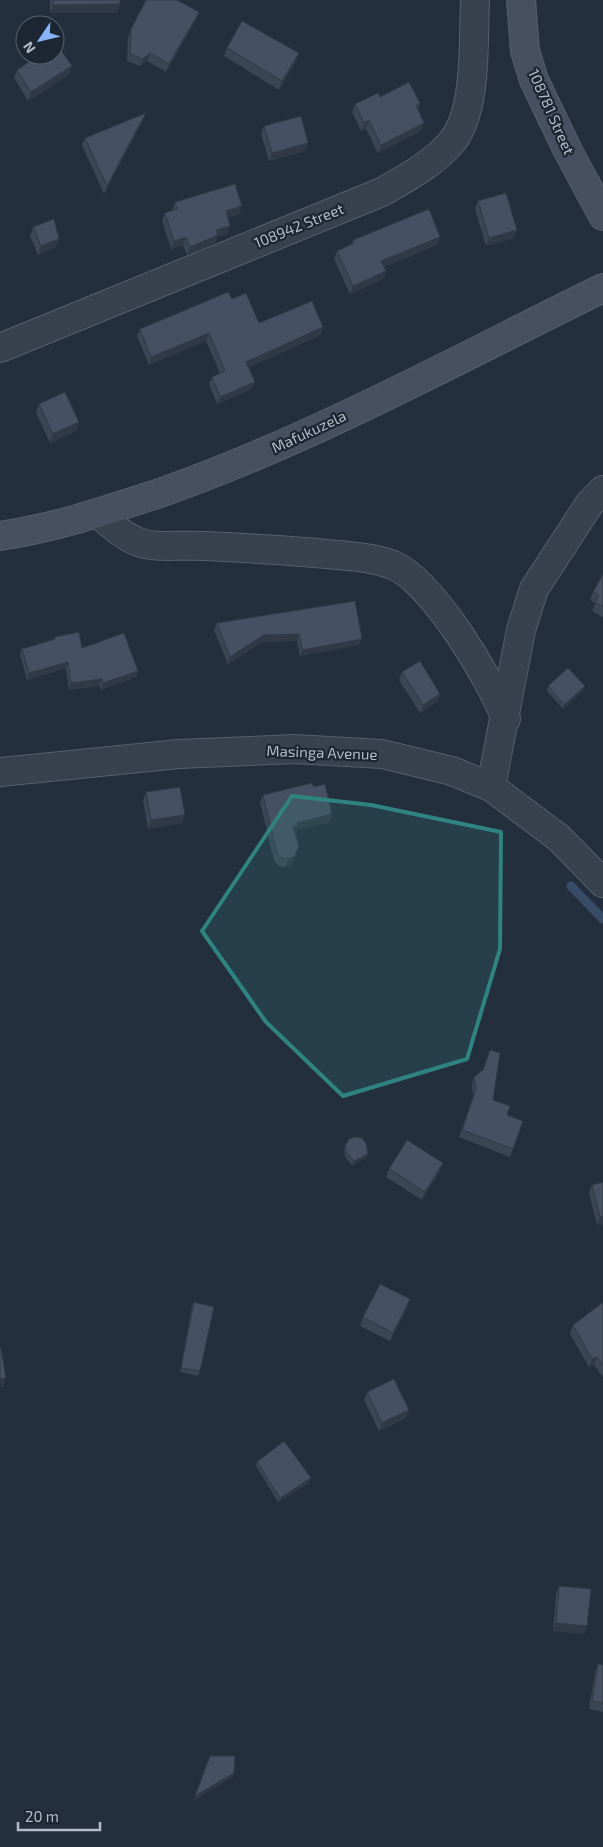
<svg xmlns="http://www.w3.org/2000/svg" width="603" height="1847" viewBox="0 0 603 1847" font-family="'Exo 2',sans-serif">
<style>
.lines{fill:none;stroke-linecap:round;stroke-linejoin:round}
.stream{stroke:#394c67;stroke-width:9}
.street-casing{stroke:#565f6c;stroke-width:30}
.secondary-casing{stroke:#565f6c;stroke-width:30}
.street{stroke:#38414e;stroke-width:28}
.secondary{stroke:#465061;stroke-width:28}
.wall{fill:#3b4654}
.shaded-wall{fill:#303945}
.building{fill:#455162;stroke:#303945}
.marked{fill:#308480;fill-opacity:0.2;stroke:#308480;stroke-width:4;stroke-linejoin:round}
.labels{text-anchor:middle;stroke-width:4.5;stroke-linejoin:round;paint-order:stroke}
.street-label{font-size:15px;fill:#b4bcc9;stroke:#1d2633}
</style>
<rect width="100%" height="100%" fill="#242f3e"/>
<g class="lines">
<path class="stream" d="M571,886L603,919"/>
<defs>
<path id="street" d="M0,348L382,192C406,178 431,165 450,144C478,114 473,40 475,0
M99,514C142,555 151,544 206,546C246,548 286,550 326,554C349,556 372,557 393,565C433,582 490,678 506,719
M0,772L179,754L294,749L382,754L452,771L491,787L559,838L603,883
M491,787L521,630L534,589L590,503L603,490"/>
<path id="secondary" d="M521,0L525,51L534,80L568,151L603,216
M0,536C54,528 105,511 157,494C311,440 456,360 603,288"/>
</defs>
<use href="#street" class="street-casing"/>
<use href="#secondary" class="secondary-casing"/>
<use href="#street" class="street"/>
<use href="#secondary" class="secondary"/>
</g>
<path class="wall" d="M50,0H120V4L117,13H50Z
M199,12L196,20L166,72L147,61L140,66L127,61L128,37L131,29Z
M227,48L296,61L279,90L224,56Z
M17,70L69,75L28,101L14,78Z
M380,97L420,103L418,109L421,131L378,153L366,129L361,131L352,112L355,104Z
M143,120L104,194L82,145L85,138Z
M264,126L308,143L305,151L269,161L261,134Z
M478,201L517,230L514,238L486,246L475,209Z
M175,202L239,214L228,218L227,234L217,237L215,243L187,255L183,245L171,249L162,221L165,213L172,211Z
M33,227L56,247L38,255L30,236Z
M353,240L437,245L384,267L386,271L383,279L350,294L334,259L337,251L351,244Z
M232,299L259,323L323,327L321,335L249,367L255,382L252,389L217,404L209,384L212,377L220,373L206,341L149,365L137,336L140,329Z
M39,404L79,422L76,431L50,443L36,413Z
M603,574V617L592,611L595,603L590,600L593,592Z
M217,623L362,639L359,645L300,656L297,641L262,642L228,664L214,630Z
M55,637L82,648L136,677L101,690L99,686L69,690L66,668L27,680L20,655L22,649L54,640Z
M402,672L437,702L420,713L399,680Z
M548,686H585L583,691L563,709L547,691Z
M314,787L332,814L330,822L296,830L295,833L296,854L291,865L285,867L279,866L274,861L260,802L263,795Z
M146,792L182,823L148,829L143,801Z
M483,1070L493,1100L507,1115L523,1121L510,1157L459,1137L473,1097L472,1084L474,1077Z
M345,1146L366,1158L352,1165L345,1157L344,1150Z
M443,1163L440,1171L422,1200L386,1177L389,1169Z
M592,1185L603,1224L597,1225L589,1193Z
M410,1299L407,1308L390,1341L360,1326L363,1317Z
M194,1302L200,1371L198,1376L180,1372L192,1306Z
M603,1304V1377L594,1365L589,1367L570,1334L573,1325Z
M367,1392L406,1418L379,1431L364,1400Z
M257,1462L309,1483L278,1502L256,1466Z
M559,1586L587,1626L584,1634L553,1631L556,1594Z
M598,1664L603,1665V1712L589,1709L595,1672Z"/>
<path class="shaded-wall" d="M120,4L117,13H50L53,5Z
M199,12L196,20L166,72L169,64Z
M150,53L147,61L140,66L143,59Z
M299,53L296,61L279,90L282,81Z
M72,66L69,75L28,101L31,92Z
M146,113L143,120L104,194L107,186Z
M369,120L366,129L361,131L364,123Z
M424,123L421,131L378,153L381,145Z
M308,143L305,151L269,161L272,153Z
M242,206L239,214L223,220L226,211Z
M230,226L227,234L217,237L215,243L187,255L190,247L216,230Z
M517,230L514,238L486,246L489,238Z
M186,237L183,245L171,249L174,241Z
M440,237L437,245L378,269L381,261Z
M59,239L56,247L38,255L41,246Z
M386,271L383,279L350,294L353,286Z
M323,327L321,335L244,369L246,362Z
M209,333L206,341L149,365L151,357Z
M255,382L252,389L217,404L220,397Z
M79,422L76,431L50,443L53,434Z
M299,634L297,641L262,642L228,664L230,657L264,635Z
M362,639L359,645L300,656L302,650Z
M68,662L66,668L27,680L29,673Z
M138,671L136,677L101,690L103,683Z
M102,679L99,686L69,690L71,683Z
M585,686L583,691L563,709L564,705Z
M440,694L437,702L420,713L423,705Z
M332,814L330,822L296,830L295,834L293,827L297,823Z
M185,815L182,823L148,829L151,820Z
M299,846L291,865L285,867L288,859Z
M368,1154L366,1158L352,1165L354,1161Z
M443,1163L440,1171L422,1200L425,1192Z
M603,1216V1224L597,1225L600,1217Z
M410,1299L407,1308L390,1341L393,1333Z
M597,1357L594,1365L589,1367L592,1359Z
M6,1378L3,1387H0V1379Z
M409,1410L406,1418L379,1431L382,1423Z
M311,1478L309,1483L278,1502L280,1498Z
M556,1623L587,1626L584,1634L553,1631Z
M234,1773L233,1777L193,1801L195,1796Z"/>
<path class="building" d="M53,0H120V4L53,5Z
M146,0H177L199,12L169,64L150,53L143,59L130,54L131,29Z
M242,21L299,53L282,81L227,48Z
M57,44L72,66L31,92L17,70L39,55H55V45Z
M409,82L420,103L416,105L424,123L381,145L369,120L364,123L355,104L378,93L380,97Z
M146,113L128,146L107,186L85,138Z
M301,116L308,143L272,153L264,126Z
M235,184L242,206L226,211L230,226L216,230L218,235L190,247L186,237L174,241L165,213L177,209L175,202Z
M506,193L517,230L489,238L478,201Z
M429,209L440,237L381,261L386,271L353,286L337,251L354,243L353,240Z
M54,219L59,239L41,246L33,227Z
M228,292L232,299L246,293L259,323L312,301L323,327L246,362L255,382L220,397L212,377L225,371L209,333L151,357L140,329Z
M65,392L79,422L53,434L39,404Z
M603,574V607L595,602L599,595L593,592Z
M355,601L362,639L302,650L299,634L264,635L230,657L217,623Z
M79,632L82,648L124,633L138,671L103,683L102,679L71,683L68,662L29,673L22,649L55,639V637Z
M420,661L440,694L423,705L402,672Z
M568,668L585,686L564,705L548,686Z
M312,783L314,787L325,784L332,814L297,823L298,826L293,827L299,846L294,857L288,859L282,858L277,854L263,795Z
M180,787L185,815L151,820L146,792Z
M490,1050L500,1053L493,1100L510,1106L507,1115L523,1121L513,1149L462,1130L476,1089L474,1077L483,1070Z
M355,1137L362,1138L366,1143L368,1154L354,1161L346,1152L345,1146L349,1139Z
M407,1140L443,1163L425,1192L389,1169Z
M603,1182V1216L600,1217L592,1185Z
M380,1284L410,1299L393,1333L363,1317Z
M194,1302L214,1307L200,1371L181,1368Z
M602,1303L603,1304V1365L597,1357L592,1359L573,1325Z
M0,1348H1L6,1378L0,1379Z
M394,1379L409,1410L382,1423L367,1392Z
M284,1441L311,1478L280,1498L257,1462Z
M559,1586L591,1589L587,1626L556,1623Z
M598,1664L603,1665V1703L592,1701Z
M210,1756H235L234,1773L195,1796Z"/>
<path class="marked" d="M292,796L371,805L501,832L500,949L467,1059L343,1096L266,1022L202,931Z"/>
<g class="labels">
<g class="street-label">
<text transform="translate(551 112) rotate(66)" y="5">108781 Street</text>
<text transform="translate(299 226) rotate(-22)" y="5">108942 Street</text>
<text transform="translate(309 432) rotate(-25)" y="5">Mafukuzela</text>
<text transform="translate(322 753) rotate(2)" y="5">Masinga Avenue</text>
</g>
</g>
<g transform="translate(40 40) rotate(235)"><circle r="24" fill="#1d2633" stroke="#59626f"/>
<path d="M0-4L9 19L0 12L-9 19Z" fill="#8ab4f8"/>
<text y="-8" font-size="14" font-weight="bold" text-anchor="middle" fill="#b4bcc9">N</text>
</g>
<path d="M18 1822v8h82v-8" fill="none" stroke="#b4bcc9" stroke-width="2.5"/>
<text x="25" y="1822" font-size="15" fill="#b4bcc9" stroke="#1d2633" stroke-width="4" paint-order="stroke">20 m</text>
</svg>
